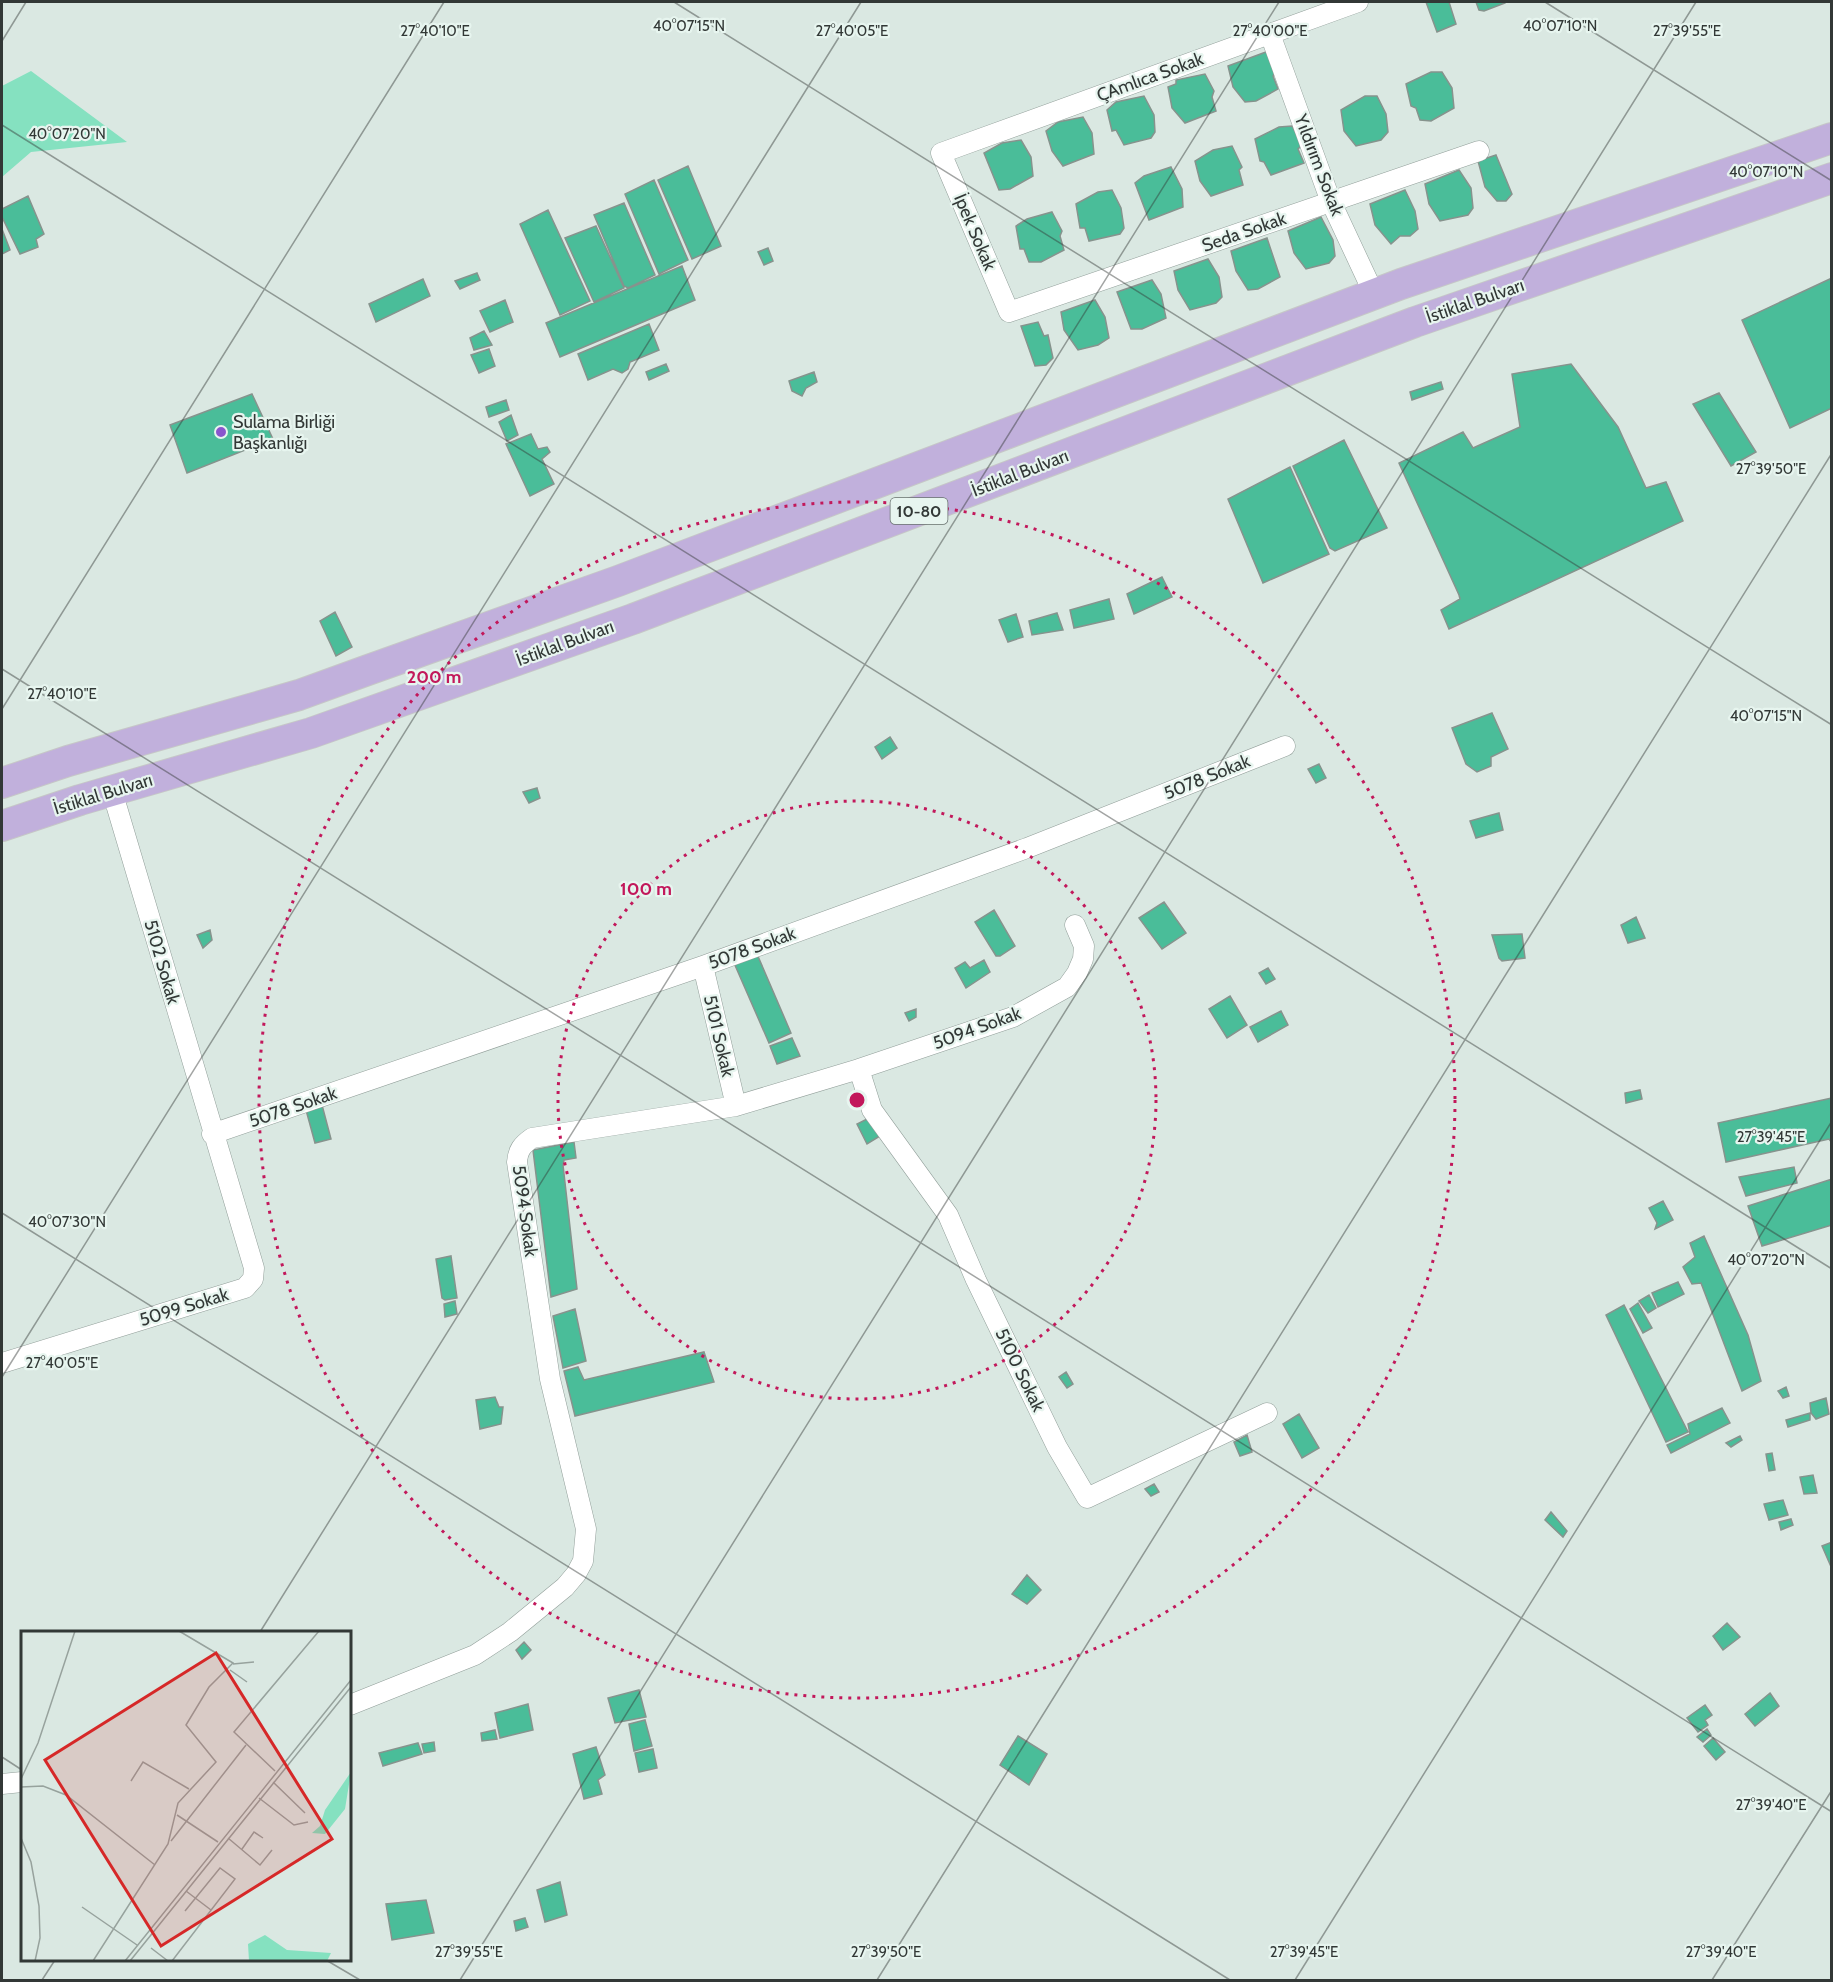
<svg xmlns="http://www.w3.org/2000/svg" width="1833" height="1982" viewBox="0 0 1833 1982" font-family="Cabin,sans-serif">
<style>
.green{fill:#85e1c0}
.building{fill:#4abd99;stroke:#86938d;stroke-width:1.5}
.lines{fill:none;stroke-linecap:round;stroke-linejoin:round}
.minor-casing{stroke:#929f9a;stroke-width:21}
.primary-casing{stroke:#c6c7c7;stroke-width:32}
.minor{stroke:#fff;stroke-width:20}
.primary{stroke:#c1b0dc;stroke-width:30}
.ticks{fill:none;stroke:#323836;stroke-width:1.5;stroke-opacity:0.45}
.ring{fill:none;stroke:#c2185b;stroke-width:3;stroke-dasharray:3 6}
.poi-dot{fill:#8955cd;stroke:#e7f5ef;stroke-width:2}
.labels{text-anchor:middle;stroke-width:4.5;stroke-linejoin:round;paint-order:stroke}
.shield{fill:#e7f5ef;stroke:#68716e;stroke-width:1.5}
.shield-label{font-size:16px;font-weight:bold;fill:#323836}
.street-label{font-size:18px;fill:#323836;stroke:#e7f5ef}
.poi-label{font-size:18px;fill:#323836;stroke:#e7f5ef;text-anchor:start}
.inset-road{fill:none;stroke:#97a29d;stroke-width:1.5}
.view{fill:#d62828;fill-opacity:0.15;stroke:#d62828;stroke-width:3}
.inset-edge{fill:none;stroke:#323836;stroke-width:3}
.ticks-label{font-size:15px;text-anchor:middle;fill:#323836;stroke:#e7f5ef;stroke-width:4.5;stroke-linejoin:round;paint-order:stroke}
.centre{fill:#c2185b;stroke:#e7f5ef;stroke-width:3}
.ring-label{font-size:18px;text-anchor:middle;font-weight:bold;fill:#c2185b;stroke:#e7f5ef;stroke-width:4.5;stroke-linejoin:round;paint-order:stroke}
</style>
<rect width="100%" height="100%" fill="#dae8e2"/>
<path class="green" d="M31,71L127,142L31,152L2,177V86Z"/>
<path class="building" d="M1426,2H1449L1456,24L1437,32Z
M1476,2H1505V3L1484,11L1479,10Z
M1266,52L1276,70L1273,76L1278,89L1256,101L1245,102L1233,87L1228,66Z
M1431,72H1442L1452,88L1454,108L1431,121L1420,120L1416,108L1411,106L1406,84Z
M1205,74L1214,91L1212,97L1216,111L1185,123L1172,108L1168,87L1176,84V80Z
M1144,96L1154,115L1155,132L1151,138L1124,145L1116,130L1112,131L1107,110L1116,102Z
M1365,96H1377L1386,114L1388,132L1381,140L1356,146L1344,131L1341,110Z
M1083,117L1092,133L1094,154L1063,166L1052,151L1046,131L1058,122Z
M1292,126L1302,145L1298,149L1304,163L1271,175L1264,162L1260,161L1255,139L1279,127Z
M1021,140L1031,157L1033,176L1010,189L999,190L984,153L1002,143Z
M1232,146L1242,167L1239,170L1243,185L1211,196L1200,181L1195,161L1213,150Z
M1496,155L1512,194L1506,201H1497L1485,187L1478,161Z
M688,166L721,246L692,259L658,180Z
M1171,167L1182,189L1183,207L1149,220L1135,183L1144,176Z
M1459,170L1471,188L1473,208L1468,215L1440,221L1429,204L1425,184Z
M654,180L688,260L659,274L625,194Z
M1112,190L1121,208L1124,228L1120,234L1089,241L1085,228H1080L1076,204L1098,192Z
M1405,190L1415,211L1418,229L1410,236H1400L1391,244L1375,225L1370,204Z
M28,196L44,234L36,239L38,247L20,254L2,217V209Z
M624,203L655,275L628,288L624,286L594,215Z
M548,210L590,301L560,315L520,224Z
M1052,212L1062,231L1060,236L1064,250L1041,262H1029L1024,249H1020L1016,226L1027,219Z
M1321,217L1333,240L1335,256L1329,263L1306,269L1294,253L1288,231Z
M596,226L624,288L594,302L565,238Z
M2,229L10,250L2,254Z
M1267,238L1280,277L1258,289L1248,290L1236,271L1231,251Z
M768,248L773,261L764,265L758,252Z
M1208,259L1219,277L1222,297L1216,303L1190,310L1178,290L1174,271Z
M682,266L695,300L560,357L546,323Z
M477,273L480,280L460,289L455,281Z
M1832,278V408L1790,428L1742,320Z
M423,279L430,296L376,322L369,304Z
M1152,280L1161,294L1166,318L1142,329H1131L1117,292Z
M505,300L513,322L490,332L480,311Z
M1095,300L1105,317L1109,338L1098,345L1078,350L1064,330L1061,312Z
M1038,322L1044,336L1048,335L1053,358L1046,365L1035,366L1021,326Z
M649,324L659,350L630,362L628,369L622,373L613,369L588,380L578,354Z
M484,331L492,345L474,350L470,338Z
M489,349L495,366L479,373L471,355Z
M666,364L669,371L649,380L646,372Z
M1571,364L1618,427L1646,488L1666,482L1683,521L1449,629L1441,610L1460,599L1459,595L1399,463L1463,432L1473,448L1520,427L1512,374Z
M814,372L817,382L806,388L802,396L792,391L789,381Z
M1441,382L1443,389L1412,400L1410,392Z
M1719,393L1756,452L1731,466L1693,404Z
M252,394L273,439L187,473L170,425Z
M506,400L509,410L489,417L486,407Z
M511,415L518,435L507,441L499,422Z
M531,434L538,449L547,447L550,452L542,459L554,484L530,496L506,444Z
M1344,440L1387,528L1335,551L1330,548L1293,466Z
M1290,467L1329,554L1263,583L1228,499Z
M1162,577L1172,597L1134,614L1127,594Z
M1109,599L1114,619L1074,628L1070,610Z
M335,612L352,647L336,656L320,621Z
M1057,613L1063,630L1032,635L1029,621Z
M1016,614L1023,637L1008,642L999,620Z
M1492,713L1508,749L1491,757V766L1477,772L1466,764L1452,728Z
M890,737L897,748L882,759L875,747Z
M1319,764L1326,778L1316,783L1308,769Z
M537,788L540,798L529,803L523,792Z
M1499,813L1503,830L1476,838L1470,821Z
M1164,902L1186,933L1162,949L1139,918Z
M994,910L1015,946L1000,956H996L975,922Z
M1636,917L1645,938L1628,943L1621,925Z
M210,930L212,940L203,948L197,935Z
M1522,934L1525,958L1502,961L1499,958L1492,935Z
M757,954L791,1033L769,1043L734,963Z
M984,960L990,972L966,988L955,968L965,962L970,968Z
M1268,968L1275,979L1266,984L1259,973Z
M1230,996L1247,1025L1227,1038L1209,1009Z
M916,1009V1017L909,1021L905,1013Z
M1281,1011L1288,1025L1258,1042L1250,1027Z
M792,1038L800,1056L777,1064L770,1046Z
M1640,1090L1642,1099L1626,1103L1625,1093Z
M1832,1098V1143L1829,1139L1726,1162L1718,1123Z
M322,1105L331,1139L315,1143L306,1110Z
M869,1118L880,1136L867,1144L857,1124Z
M574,1142L576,1158L564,1160L563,1165L577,1289L551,1297L533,1150Z
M1794,1167L1797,1183L1746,1196L1739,1177Z
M1832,1179V1225L1762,1246L1748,1206Z
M1663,1201L1673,1220L1655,1229L1657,1223L1649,1208Z
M1704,1236L1748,1335L1761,1381L1742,1391L1701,1283L1692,1284L1683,1267L1695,1257L1690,1243Z
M451,1256L457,1298L445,1300L442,1298L436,1259Z
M1678,1282L1684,1294L1658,1307L1652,1293Z
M1649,1295L1656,1308L1648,1313L1639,1301Z
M455,1301L457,1314L445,1317L444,1304Z
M1638,1303L1652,1328L1643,1333L1630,1309Z
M1624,1305L1688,1432L1666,1442L1606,1315Z
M575,1309L586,1361L563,1368L553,1316Z
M704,1352L714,1382L575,1416L564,1371L578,1367L584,1380Z
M1066,1372L1073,1384L1067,1388L1059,1377Z
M1786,1387L1789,1396L1783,1398L1778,1391Z
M495,1397L499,1407H503L501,1424L480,1429L476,1400Z
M1826,1398L1829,1414L1816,1419L1811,1413L1810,1403Z
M1722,1408L1730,1423L1671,1453L1667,1445L1690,1434L1688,1424Z
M1810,1413V1420L1788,1427L1786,1420Z
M1299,1414L1319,1448L1302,1458L1283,1424Z
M1247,1435L1252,1452L1240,1456L1234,1442Z
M1740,1436L1742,1440L1731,1447L1726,1443Z
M1772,1453L1775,1470L1769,1471L1766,1454Z
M1813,1475L1817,1493L1804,1494L1800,1477Z
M1154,1484L1159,1492L1151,1496L1145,1489Z
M1783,1500L1788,1515L1769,1520L1764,1504Z
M1551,1512L1567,1531L1563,1537L1545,1520Z
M1791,1519L1793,1525L1781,1530L1779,1522Z
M1832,1542V1569L1822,1546Z
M1027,1575L1041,1590L1027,1604L1012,1594Z
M1727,1623L1740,1637L1723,1650L1713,1636Z
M524,1642L531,1650L522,1659L516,1650Z
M639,1690L646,1717L615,1723L608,1698Z
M1770,1693L1779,1706L1755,1726L1745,1714Z
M528,1704L533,1730L500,1738L495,1713Z
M1705,1705L1712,1715L1705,1720L1708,1725L1698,1732L1687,1718Z
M645,1720L652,1746L634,1751L629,1724Z
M1707,1729L1711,1735L1703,1742L1697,1737Z
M495,1730L497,1739L482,1741L481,1733Z
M1018,1736L1047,1754L1029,1785L1000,1765Z
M1713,1738L1725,1752L1716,1760L1704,1746Z
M434,1742L435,1751L424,1753L422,1744Z
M418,1743L422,1754L383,1766L379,1753Z
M596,1747L605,1775L598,1780L602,1794L584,1799L573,1754Z
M653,1749L657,1768L639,1772L635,1753Z
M560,1882L567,1915L545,1922L537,1890Z
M426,1900L434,1933L392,1940L386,1904Z
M525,1918L528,1927L516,1931L514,1921Z"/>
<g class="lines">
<defs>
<path id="minor" d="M1358,2L941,153L1009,312L1479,151
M1270,34L1331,202L1374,294
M703,966L736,1106
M859,1069L872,1110L948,1215L976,1280L1057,1447L1087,1498L1267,1413
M212,1134L703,966L1027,848L1285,746
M2,1363L245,1288L253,1279L254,1268L112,791
M350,1705L475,1655L510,1632L565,1587L576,1574L583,1561L586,1529L550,1379L517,1162C518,1150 522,1145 532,1138L736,1106L859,1069L1013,1017L1067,987L1077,973L1083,959L1084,946L1075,925
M2,1784L22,1782"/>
<path id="primary" d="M2,783L68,761L299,695L368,670L618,581L1401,284L1832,138
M2,826L80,800L311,733L633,619L1415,322L1832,178"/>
</defs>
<use href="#minor" class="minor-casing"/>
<use href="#primary" class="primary-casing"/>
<use href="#minor" class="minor"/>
<use href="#primary" class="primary"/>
</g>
<path class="ticks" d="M674,2L1832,725M1545,2L1832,181M2,41L26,2M2,125L1832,1269M2,669L1832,1812M2,709L444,2M2,1213L1230,1980M2,1377L861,2M260,1632L1279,2M2,1757L22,1770M326,1960L360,1980M42,1980L55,1960M460,1980L1696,2M877,1980L1832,453M1295,1980L1832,1121M1712,1980L1832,1790"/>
<g class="ring">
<circle cx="857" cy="1100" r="299"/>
<circle cx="857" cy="1100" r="598"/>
</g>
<circle class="poi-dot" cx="221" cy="432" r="6"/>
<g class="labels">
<rect class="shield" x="890.5" y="498" width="57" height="26" rx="4.5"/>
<g class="shield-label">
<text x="919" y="517">10-80</text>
</g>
<g class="street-label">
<text transform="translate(1150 77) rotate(-20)" y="6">ÇAmlıca Sokak</text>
<text transform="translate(1319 165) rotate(69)" y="6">Yıldırım Sokak</text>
<text transform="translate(975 232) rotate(67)" y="6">İpek Sokak</text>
<text transform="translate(1244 232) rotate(-19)" y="6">Seda Sokak</text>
<text transform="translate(1475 301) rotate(-19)" y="6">İstiklal Bulvarı</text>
<text transform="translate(1020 473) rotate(-21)" y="6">İstiklal Bulvarı</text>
<text transform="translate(565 643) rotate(-20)" y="6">İstiklal Bulvarı</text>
<text transform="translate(1207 777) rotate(-22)" y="6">5078 Sokak</text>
<text transform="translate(103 794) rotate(-17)" y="6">İstiklal Bulvarı</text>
<text transform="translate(752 948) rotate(-20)" y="6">5078 Sokak</text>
<text transform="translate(162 962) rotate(74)" y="6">5102 Sokak</text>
<text transform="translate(977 1028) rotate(-20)" y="6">5094 Sokak</text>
<text transform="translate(719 1036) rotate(77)" y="6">5101 Sokak</text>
<text transform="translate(293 1107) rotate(-19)" y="6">5078 Sokak</text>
<text transform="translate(525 1211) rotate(82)" y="6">5094 Sokak</text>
<text transform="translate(184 1307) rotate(-17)" y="6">5099 Sokak</text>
<text transform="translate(1020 1370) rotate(64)" y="6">5100 Sokak</text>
</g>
<g class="poi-label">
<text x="233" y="428">Sulama Birliği<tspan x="233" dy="21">Başkanlığı</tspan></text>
</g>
</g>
<g transform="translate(21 1631)">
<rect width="330" height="330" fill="#dae8e2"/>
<path d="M330,141L324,178L304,203L291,202L299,195L304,179ZM244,304L266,319L310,322L306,330H228L227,313Z" fill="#85e1c0"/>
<path class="inset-road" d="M212,33L233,31M209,39L226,51M254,140L213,101L298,0M0,148L17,112L54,0M110,150L122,131L168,158M252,151L284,182M0,156L22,155L45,164L134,234M238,167L273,194L287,191M156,184L197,211M0,207L10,231L18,275L19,307L14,330M207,207L239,234L251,219M150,210L225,114M221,218L233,201L242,207M165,260L190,279M61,276L116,314M130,317L147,330M72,330L147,213L157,172L195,131L165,94L188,56L212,32L158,0M104,330L330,49M109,330L330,56M151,330L214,248L199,237L164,280"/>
<path class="view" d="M195,22L311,208L140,315L24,129Z"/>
<rect width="330" height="330" class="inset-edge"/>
</g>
<g class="ticks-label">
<text x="689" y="31">40°07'15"N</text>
<text x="1560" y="31">40°07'10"N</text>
<text x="435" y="36">27°40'10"E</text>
<text x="852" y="36">27°40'05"E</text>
<text x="1270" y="36">27°40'00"E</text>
<text x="1687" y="36">27°39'55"E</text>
<text x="67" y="139">40°07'20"N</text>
<text x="1766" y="177">40°07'10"N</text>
<text x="1771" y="474">27°39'50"E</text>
<text x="62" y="699">27°40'10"E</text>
<text x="1766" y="721">40°07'15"N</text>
<text x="1771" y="1142">27°39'45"E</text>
<text x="67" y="1227">40°07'30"N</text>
<text x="1766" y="1265">40°07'20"N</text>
<text x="62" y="1368">27°40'05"E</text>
<text x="1771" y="1810">27°39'40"E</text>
<text x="469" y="1957">27°39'55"E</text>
<text x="886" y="1957">27°39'50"E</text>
<text x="1304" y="1957">27°39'45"E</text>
<text x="1721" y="1957">27°39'40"E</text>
</g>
<circle cx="857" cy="1100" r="9" class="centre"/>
<g class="ring-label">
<text x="434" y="683">200 m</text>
<text x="646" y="895">100 m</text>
</g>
<rect width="1833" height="1982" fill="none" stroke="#323836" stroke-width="6"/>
</svg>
